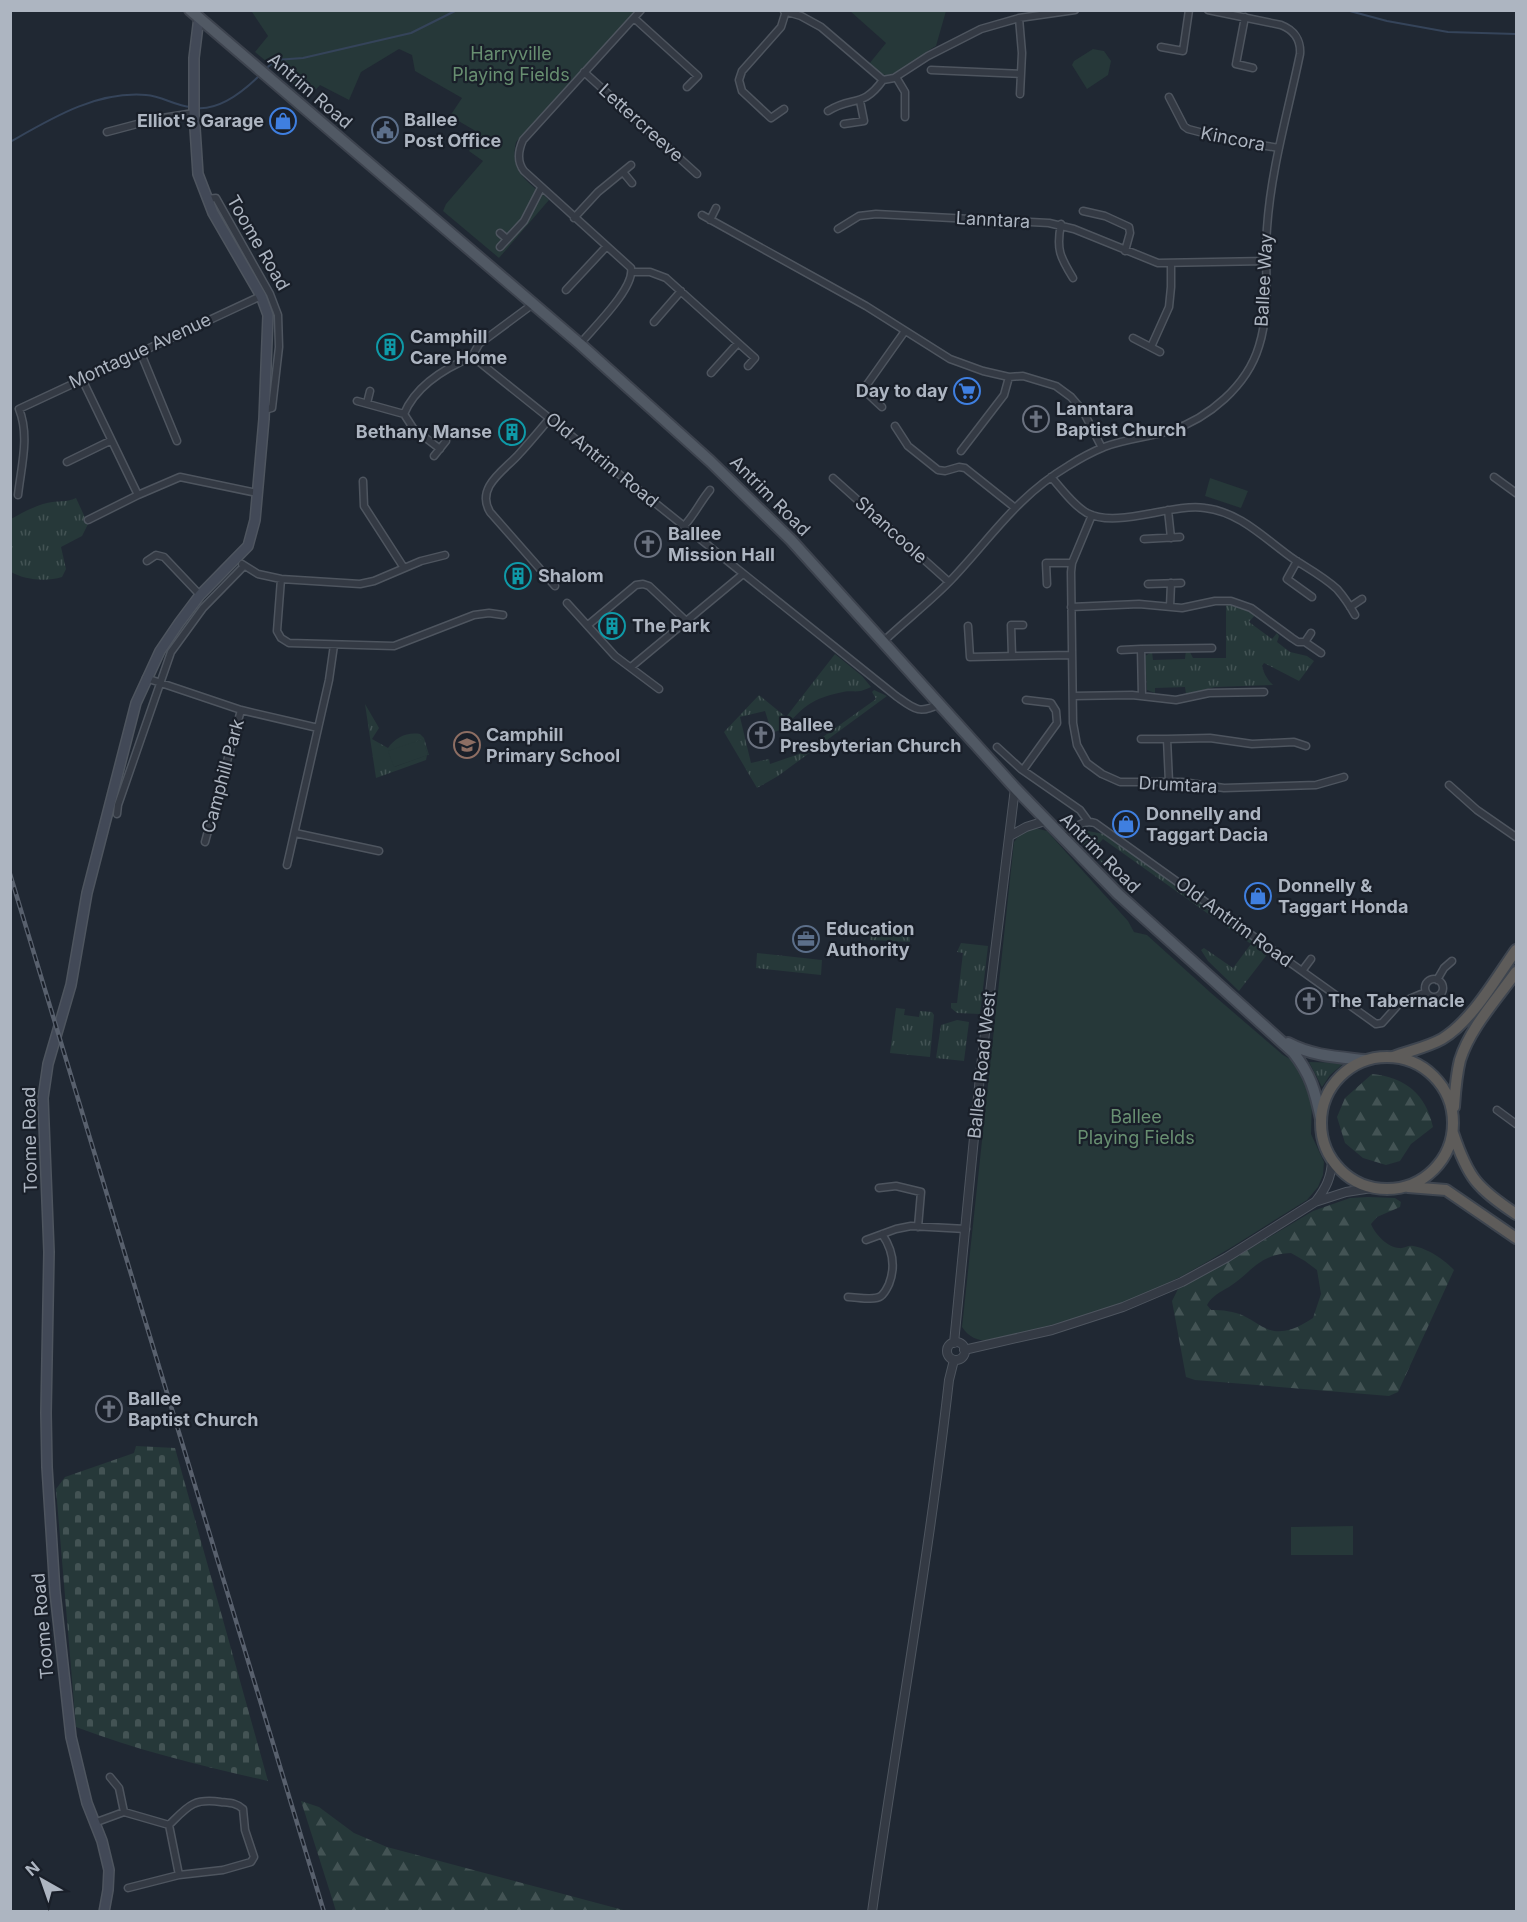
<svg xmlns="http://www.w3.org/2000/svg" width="1527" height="1922" viewBox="0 0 1527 1922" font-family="Inter,sans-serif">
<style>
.grass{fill:url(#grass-tufts)}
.forest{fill:url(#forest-firs);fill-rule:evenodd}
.cemetery{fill:url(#cemetery-stones)}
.park{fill:#263839}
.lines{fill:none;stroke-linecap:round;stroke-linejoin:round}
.stream{stroke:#35445a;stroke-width:2}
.minor-casing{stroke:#4e555f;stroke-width:9}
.tertiary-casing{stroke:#4e555f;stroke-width:10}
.secondary-casing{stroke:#4e555f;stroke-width:12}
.primary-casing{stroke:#3d434e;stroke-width:14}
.trunk-casing{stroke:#3e454f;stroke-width:14}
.minor{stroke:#343a44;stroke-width:6}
.tertiary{stroke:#343a44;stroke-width:8}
.secondary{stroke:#424957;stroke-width:9}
.primary{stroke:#515964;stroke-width:10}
.trunk{stroke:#5e5c5a;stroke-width:10}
.rail-casing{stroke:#58606d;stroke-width:4.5}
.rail{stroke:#191f29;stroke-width:2;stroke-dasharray:7;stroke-linecap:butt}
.labels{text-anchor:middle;stroke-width:4.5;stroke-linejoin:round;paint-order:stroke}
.park-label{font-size:18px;fill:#688f71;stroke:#191f29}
.street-label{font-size:18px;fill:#adb5c1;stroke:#191f29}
.poi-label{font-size:18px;font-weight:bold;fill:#adb5c1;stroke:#191f29;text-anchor:start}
</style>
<defs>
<pattern id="grass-tufts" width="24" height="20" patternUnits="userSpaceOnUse" patternTransform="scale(1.5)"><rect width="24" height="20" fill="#263839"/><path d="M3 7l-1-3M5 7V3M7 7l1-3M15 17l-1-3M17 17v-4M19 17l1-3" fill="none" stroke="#435354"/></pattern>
<pattern id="forest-firs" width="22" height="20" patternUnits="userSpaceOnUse" patternTransform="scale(1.5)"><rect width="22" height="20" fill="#263839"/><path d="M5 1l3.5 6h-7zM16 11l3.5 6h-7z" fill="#435354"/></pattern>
<pattern id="cemetery-stones" width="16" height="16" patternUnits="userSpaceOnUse" patternTransform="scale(1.5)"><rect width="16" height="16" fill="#263839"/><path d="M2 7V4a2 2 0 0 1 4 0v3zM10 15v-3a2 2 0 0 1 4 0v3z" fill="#435354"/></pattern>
</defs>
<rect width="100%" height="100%" fill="#202833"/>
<path class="grass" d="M76,498L88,524L82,536L61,547L66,569L62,577C46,582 25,580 11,572V519C22,513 34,506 47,503C57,500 66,503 76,498Z
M1226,604C1238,604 1246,608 1255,615L1249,622L1272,639L1277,633L1279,636L1277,642L1290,652L1307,656L1314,661L1299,681L1264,663L1262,666C1264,674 1267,679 1273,685L1215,687L1186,694L1185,687L1155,688V693L1147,690L1145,656L1152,652L1153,660L1185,659L1186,650L1190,652L1193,658H1226Z
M835,654L862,676L871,687C857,694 856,690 843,692C818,697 806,703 789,723L791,727L774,732L773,729L771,730L765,711L740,717L751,763L769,759L770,764L799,754L876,699L872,692L874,690L887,696L778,776L757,788L724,732L759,695L786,717Z
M365,704L379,728L372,739L388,748C396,737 407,732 420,734L424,738L429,755H428L422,739L394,767L427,755L426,760L376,778Z
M1088,831L1104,834L1213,912L1214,918L1103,839L1092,851L1129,885L1127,887L1082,843L1084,834Z
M1230,924L1269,952L1239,991L1208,961L1201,950L1204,948L1233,968L1251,944L1224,925Z
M871,930L910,934V942L870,940Z
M961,943L988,946L980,1014L957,1013L951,1008V1003H957L963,953L957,952Z
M757,953L822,960L821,975L756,968Z
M896,1008L905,1009L904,1015L919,1017L920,1011L932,1012L934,1015L930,1057L890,1053Z
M957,1020L969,1022L964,1061L936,1058L941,1025Z
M1309,1062L1344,1063L1330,1075L1322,1087Z"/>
<path class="forest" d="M1372,1074C1405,1077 1426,1094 1433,1127L1411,1144L1400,1161L1386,1165L1363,1158L1345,1143L1337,1117L1345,1098Z
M1368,1197L1395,1198L1401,1202L1400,1207L1377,1217L1371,1224C1374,1233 1388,1248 1399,1248C1403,1249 1408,1245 1413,1246C1427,1248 1445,1260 1454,1270L1398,1392L1389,1396L1195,1380L1186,1377L1172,1301L1179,1287L1241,1254L1313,1211L1350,1198ZM1291,1253L1305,1261L1317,1270L1321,1294L1313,1318C1306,1322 1299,1327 1292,1329C1269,1336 1262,1325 1244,1316C1234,1311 1222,1310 1211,1310L1207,1305C1212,1296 1220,1292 1229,1287C1252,1272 1259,1254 1291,1253Z
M301,1801L319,1807L354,1833L387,1847L627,1911H336Z"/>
<path class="cemetery" d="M136,1446L175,1448L268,1781C203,1766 139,1751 76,1727L56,1489L65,1477L134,1453Z"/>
<path class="park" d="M253,10L637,11L516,142C509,173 528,181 549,200L499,258L443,211L446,204L483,161L469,151L479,133L450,116L462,98L415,71L412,55L399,49L361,72L349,100L320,85L309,97L255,52L268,36L252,12Z
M850,11H946L936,46C924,52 896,77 885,75C879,73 874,68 869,64L886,43Z
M1093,49L1104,51L1111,61L1108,75L1087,89L1072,65L1074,61Z
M1210,478L1248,491L1241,508L1205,496Z
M423,739L428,755L394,767L388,751Z
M1035,828L1047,831L1128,921L1134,932L1147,935L1211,993L1283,1055L1297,1063L1308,1083L1312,1101L1311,1134L1324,1162L1323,1175L1318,1187L1307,1200C1266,1225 1225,1253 1182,1276C1135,1301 1084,1317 1032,1330C1009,1336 978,1352 962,1327L1014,842L1020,834Z
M1353,1526V1555H1291V1527Z"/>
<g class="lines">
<path class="stream" d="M1346,10L1387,21L1448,32L1516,34
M946,11L954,10
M265,70L275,60L303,58L411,33L457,10
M197,108C220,110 245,90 261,74
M10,142C52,118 96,91 146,95C162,96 175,106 191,107"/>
<defs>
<path id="minor" d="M784,11L801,16L821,27L883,80
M1245,17L1236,64L1253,68
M634,18L698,76L687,87
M1019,18L1022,53L1020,94
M1161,47L1183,51L1189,10
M931,70L1021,74
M584,72L697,174
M896,77L905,92V117
M883,80L894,78L928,56L981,29L1019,18L1075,10
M1169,97L1184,126L1188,129L1230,140L1279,148
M784,109L771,118L742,91L739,80L742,71L781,27L786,11
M828,111C853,95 862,109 883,80
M844,124L864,121L860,101
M107,132L156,119L194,113
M623,172L632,183
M207,199L216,198L270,294L278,315L279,347L272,408L264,410
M1083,211L1105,216L1129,227L1130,233L1125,251
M702,215L866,306L950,359L983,371L1009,377L1023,376L1056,386L1071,397L1083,411L1102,448
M574,218L598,192L631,165
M710,220L716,208
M1061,224C1056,249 1060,257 1073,278
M838,229L859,216L876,214L1049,223L1074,229L1158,263L1267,261
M500,233L507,239
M500,247L524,221L541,188
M632,272H650L666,278L755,358L748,366
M566,290L606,247
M533,304L479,344L474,353L478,361L896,696C913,708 919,715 939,704
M654,322L681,291
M1133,338L1160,352
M580,344C593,328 635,288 631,268L524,171C517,162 518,151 523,140L641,10
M1151,347L1169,307L1171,287V263
M140,351L177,441
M711,373L738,343
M82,379L138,495
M357,401L404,414
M367,403L370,391
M882,407L867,393L866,386L905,331
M550,418C540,430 530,442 519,454C505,470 475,487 490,512L555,586
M895,426L908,446L938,470L945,471L959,467L965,468L1014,507
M440,449L413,428L404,414C416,385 447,367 474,356
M961,451L1004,395L1009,377
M434,456L446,441
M67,462L110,441
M1051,477C1062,489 1073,505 1087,513C1117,529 1171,503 1205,508C1241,512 1267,541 1295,560C1309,569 1324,577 1337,589C1344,597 1350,606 1355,615
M1494,477L1516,493
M833,478L949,582
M363,481L364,506L404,568
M18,495C21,467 30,436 19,409L261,296
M1168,510L1171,538
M1092,515L1072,563L1071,572L1073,723L1077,745L1087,763L1102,774L1120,782H1182L1224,788L1316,785L1344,777
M88,520L138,495L180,477L257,493
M684,526C695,514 700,502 710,490
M1144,539L1180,537
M147,561L156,555L164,557L200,595
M1297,561L1287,579L1312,597
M242,564L258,574L281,579L360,584L374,581L421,561L445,555
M281,579L277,631L281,638L289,643L394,646L474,615L489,613L503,615
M1047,584L1046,563H1072
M1148,584L1181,583
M567,603L615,656L659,689
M1071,607L1139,604L1182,608L1215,601H1231L1251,608L1292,638L1298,642H1305L1321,653
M1170,607L1171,583
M1350,607L1362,599
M588,625L636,585L643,584L649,586L686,621
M968,626L970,657L1072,655
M884,641C906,620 930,602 951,580C991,538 1016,497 1068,466C1079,459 1092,452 1104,447C1125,439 1148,437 1170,431C1209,418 1247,386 1259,346C1271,308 1264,266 1267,228C1271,169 1288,112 1300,54C1301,40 1294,30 1281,25L1208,10
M1305,642L1311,633
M1141,649L1212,648
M1121,650L1141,649L1142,696
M1012,656L1011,625H1023
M631,667L743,574
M146,678L241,710L318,728
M1073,696L1132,695L1176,700L1209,693L1264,692
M1141,739H1167
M997,747L1021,769L1080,810L1088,821
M1023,770L1057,723L1056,711L1051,703L1026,700
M1169,782L1167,739L1210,738L1252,744L1294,742L1306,746
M1449,785L1477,810L1516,837
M117,814L118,805L171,652L203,608L244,566
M295,833L379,851
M1063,839C1073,829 1081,819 1095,823L1376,1024L1382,1023L1400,1003L1426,992
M205,842L241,710
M287,865L329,680L334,645
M1302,971L1311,959
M1425 988a9 9 0 1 1 18 0a9 9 0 1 1-18 0Z
M1437,980L1444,968L1452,961
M1497,1110L1516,1124
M879,1188L896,1186L921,1192L918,1227
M866,1240L896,1229L911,1226L966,1229
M848,1297C857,1297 874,1301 881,1296C885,1293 887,1288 889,1284C896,1266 893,1250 882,1234
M110,1777L119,1788L124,1812
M94,1823L124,1812L169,1825C188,1806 193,1798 221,1802C230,1803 237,1803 243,1809L245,1830L254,1857L251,1862L223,1870L179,1875L128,1888
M169,1825L179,1875"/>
<path id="tertiary" d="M1010,836L1026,827L1045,821
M1316,1201C1326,1188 1331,1178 1332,1161
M947 1351a9 9 0 1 1 18 0a9 9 0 1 1-18 0Z
M954,1343L981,1066L1015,788
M964,1350L1052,1330L1123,1307L1182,1282L1226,1258L1315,1202L1346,1192L1372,1188
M872,1912C897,1734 929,1558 949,1380L954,1360"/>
<path id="secondary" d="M104,1912L108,1890L109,1870L102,1841L87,1803L71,1737L55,1592L47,1467L46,1413L49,1252L43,1098L48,1064L71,985L87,893L136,703L160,651L179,623L200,595L248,546L255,520L264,419L268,315L261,296L213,213L198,174L194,113V58L199,17"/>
<path id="primary" d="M190,10L580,344L710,461L791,540L1015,788L1118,894L1293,1052C1311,1075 1315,1091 1321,1119
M1288,1043C1312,1056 1338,1057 1365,1060"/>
<path id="trunk" d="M1321 1123a66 66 0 1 1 132 0a66 66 0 1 1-132 0Z
M1393,1057C1409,1051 1428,1047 1442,1039C1472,1021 1496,978 1516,950
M1454,1107C1455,1092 1456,1076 1460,1060C1470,1028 1497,999 1516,972
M1453,1133C1468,1178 1477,1188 1516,1214
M1408,1187L1446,1190L1516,1238"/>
</defs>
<use href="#minor" class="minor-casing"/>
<use href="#tertiary" class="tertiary-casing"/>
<use href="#secondary" class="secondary-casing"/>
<use href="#primary" class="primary-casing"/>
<use href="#trunk" class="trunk-casing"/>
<use href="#minor" class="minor"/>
<use href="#tertiary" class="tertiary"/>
<use href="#secondary" class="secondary"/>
<use href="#primary" class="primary"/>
<use href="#trunk" class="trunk"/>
<defs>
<path id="rail" d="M10,874L324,1912"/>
</defs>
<use href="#rail" class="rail-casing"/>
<use href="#rail" class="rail"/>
</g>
<defs>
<symbol id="shop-ring" viewBox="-11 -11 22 22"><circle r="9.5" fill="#191f29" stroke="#3f7fe0" stroke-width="1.5"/><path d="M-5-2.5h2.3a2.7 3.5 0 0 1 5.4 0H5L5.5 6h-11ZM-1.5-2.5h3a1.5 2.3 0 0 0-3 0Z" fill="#3f7fe0"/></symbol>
<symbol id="civic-ring" viewBox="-11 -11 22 22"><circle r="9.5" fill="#191f29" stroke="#5c6f8a" stroke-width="1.5"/><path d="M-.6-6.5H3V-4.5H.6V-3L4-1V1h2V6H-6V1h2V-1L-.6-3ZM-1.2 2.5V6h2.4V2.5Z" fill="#5c6f8a"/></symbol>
<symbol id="building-ring" viewBox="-11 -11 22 22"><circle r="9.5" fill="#191f29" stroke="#0f9aa8" stroke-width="1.5"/><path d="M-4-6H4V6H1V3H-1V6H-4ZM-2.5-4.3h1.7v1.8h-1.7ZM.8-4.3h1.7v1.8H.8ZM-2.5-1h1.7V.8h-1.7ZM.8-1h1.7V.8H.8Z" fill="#0f9aa8"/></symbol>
<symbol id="supermarket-ring" viewBox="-11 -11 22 22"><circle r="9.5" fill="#191f29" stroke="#3f7fe0" stroke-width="1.5"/><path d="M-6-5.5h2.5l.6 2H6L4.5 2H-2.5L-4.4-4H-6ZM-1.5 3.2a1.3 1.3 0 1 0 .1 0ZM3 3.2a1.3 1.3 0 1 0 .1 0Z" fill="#3f7fe0"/></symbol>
<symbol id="church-ring" viewBox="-11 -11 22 22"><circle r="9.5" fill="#191f29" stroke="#6b7280" stroke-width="1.5"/><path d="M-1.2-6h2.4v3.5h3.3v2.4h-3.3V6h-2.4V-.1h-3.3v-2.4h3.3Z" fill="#6b7280"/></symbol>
<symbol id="school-ring" viewBox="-11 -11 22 22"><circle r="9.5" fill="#191f29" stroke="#8d6e63" stroke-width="1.5"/><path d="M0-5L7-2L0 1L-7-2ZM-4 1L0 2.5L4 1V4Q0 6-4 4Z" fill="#8d6e63"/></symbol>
<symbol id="office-ring" viewBox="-11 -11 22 22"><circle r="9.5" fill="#191f29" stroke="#5c6f8a" stroke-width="1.5"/><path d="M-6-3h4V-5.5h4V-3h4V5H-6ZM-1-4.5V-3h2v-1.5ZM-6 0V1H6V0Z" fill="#5c6f8a"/></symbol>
</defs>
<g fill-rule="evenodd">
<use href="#shop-ring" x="268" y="106" width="30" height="30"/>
<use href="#civic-ring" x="370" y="115" width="30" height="30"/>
<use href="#building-ring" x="375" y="332" width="30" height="30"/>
<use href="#supermarket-ring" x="952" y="376" width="30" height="30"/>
<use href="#church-ring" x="1021" y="404" width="30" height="30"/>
<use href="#building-ring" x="497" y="417" width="30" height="30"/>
<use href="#church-ring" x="633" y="529" width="30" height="30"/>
<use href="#building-ring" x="503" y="561" width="30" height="30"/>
<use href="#building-ring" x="597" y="611" width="30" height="30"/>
<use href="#church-ring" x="746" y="720" width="30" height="30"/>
<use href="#school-ring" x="452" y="730" width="30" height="30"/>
<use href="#shop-ring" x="1111" y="809" width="30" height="30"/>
<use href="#shop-ring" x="1243" y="881" width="30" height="30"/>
<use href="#office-ring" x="791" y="924" width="30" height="30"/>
<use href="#church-ring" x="1294" y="986" width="30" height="30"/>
<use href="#church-ring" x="94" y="1394" width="30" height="30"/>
</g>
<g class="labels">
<g class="park-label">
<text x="511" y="60">Harryville<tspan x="511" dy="21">Playing Fields</tspan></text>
<text x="1136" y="1123">Ballee<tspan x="1136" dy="21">Playing Fields</tspan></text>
</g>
<g class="street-label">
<text transform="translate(310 91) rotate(41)" y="6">Antrim Road</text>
<text transform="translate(641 123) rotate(42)" y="6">Lettercreeve</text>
<text transform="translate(1233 139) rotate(11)" y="6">Kincora</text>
<text transform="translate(993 220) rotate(3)" y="6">Lanntara</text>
<text transform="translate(258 243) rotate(60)" y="6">Toome Road</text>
<text transform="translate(1264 280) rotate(-87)" y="6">Ballee Way</text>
<text transform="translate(140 351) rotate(-25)" y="6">Montague Avenue</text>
<text transform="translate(602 460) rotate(39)" y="6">Old Antrim Road</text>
<text transform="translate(770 496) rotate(45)" y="6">Antrim Road</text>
<text transform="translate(891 530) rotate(42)" y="6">Shancoole</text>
<text transform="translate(223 776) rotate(-75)" y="6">Camphill Park</text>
<text transform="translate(1178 785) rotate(3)" y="6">Drumtara</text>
<text transform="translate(1100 853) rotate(45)" y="6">Antrim Road</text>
<text transform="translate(1234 922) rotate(36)" y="6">Old Antrim Road</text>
<text transform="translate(982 1065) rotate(-84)" y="6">Ballee Road West</text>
<text transform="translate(30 1140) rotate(-91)" y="6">Toome Road</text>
<text transform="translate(43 1626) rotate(-95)" y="6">Toome Road</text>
</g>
<g class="poi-label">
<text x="404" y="126">Ballee<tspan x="404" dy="21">Post Office</tspan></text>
<text x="264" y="127" text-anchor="end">Elliot's Garage</text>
<text x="410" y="343">Camphill<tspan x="410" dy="21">Care Home</tspan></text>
<text x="948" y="397" text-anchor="end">Day to day</text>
<text x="1056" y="415">Lanntara<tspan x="1056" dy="21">Baptist Church</tspan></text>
<text x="492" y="438" text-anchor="end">Bethany Manse</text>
<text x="668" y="540">Ballee<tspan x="668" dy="21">Mission Hall</tspan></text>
<text x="538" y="582">Shalom</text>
<text x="632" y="632">The Park</text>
<text x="780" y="731">Ballee<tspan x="780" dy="21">Presbyterian Church</tspan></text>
<text x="486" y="741">Camphill<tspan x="486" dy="21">Primary School</tspan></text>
<text x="1146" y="820">Donnelly and<tspan x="1146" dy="21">Taggart Dacia</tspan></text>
<text x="1278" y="892">Donnelly &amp;<tspan x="1278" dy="21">Taggart Honda</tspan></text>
<text x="826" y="935">Education<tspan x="826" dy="21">Authority</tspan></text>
<text x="1328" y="1007">The Tabernacle</text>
<text x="128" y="1405">Ballee<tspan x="128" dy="21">Baptist Church</tspan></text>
</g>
</g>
<rect width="1527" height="1922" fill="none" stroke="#adb5c1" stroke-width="24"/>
<g transform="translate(42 1880) rotate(320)" stroke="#191f29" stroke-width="4.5" paint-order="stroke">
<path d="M0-4.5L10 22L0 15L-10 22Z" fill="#adb5c1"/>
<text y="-9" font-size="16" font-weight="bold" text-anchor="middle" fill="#adb5c1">N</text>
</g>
</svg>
